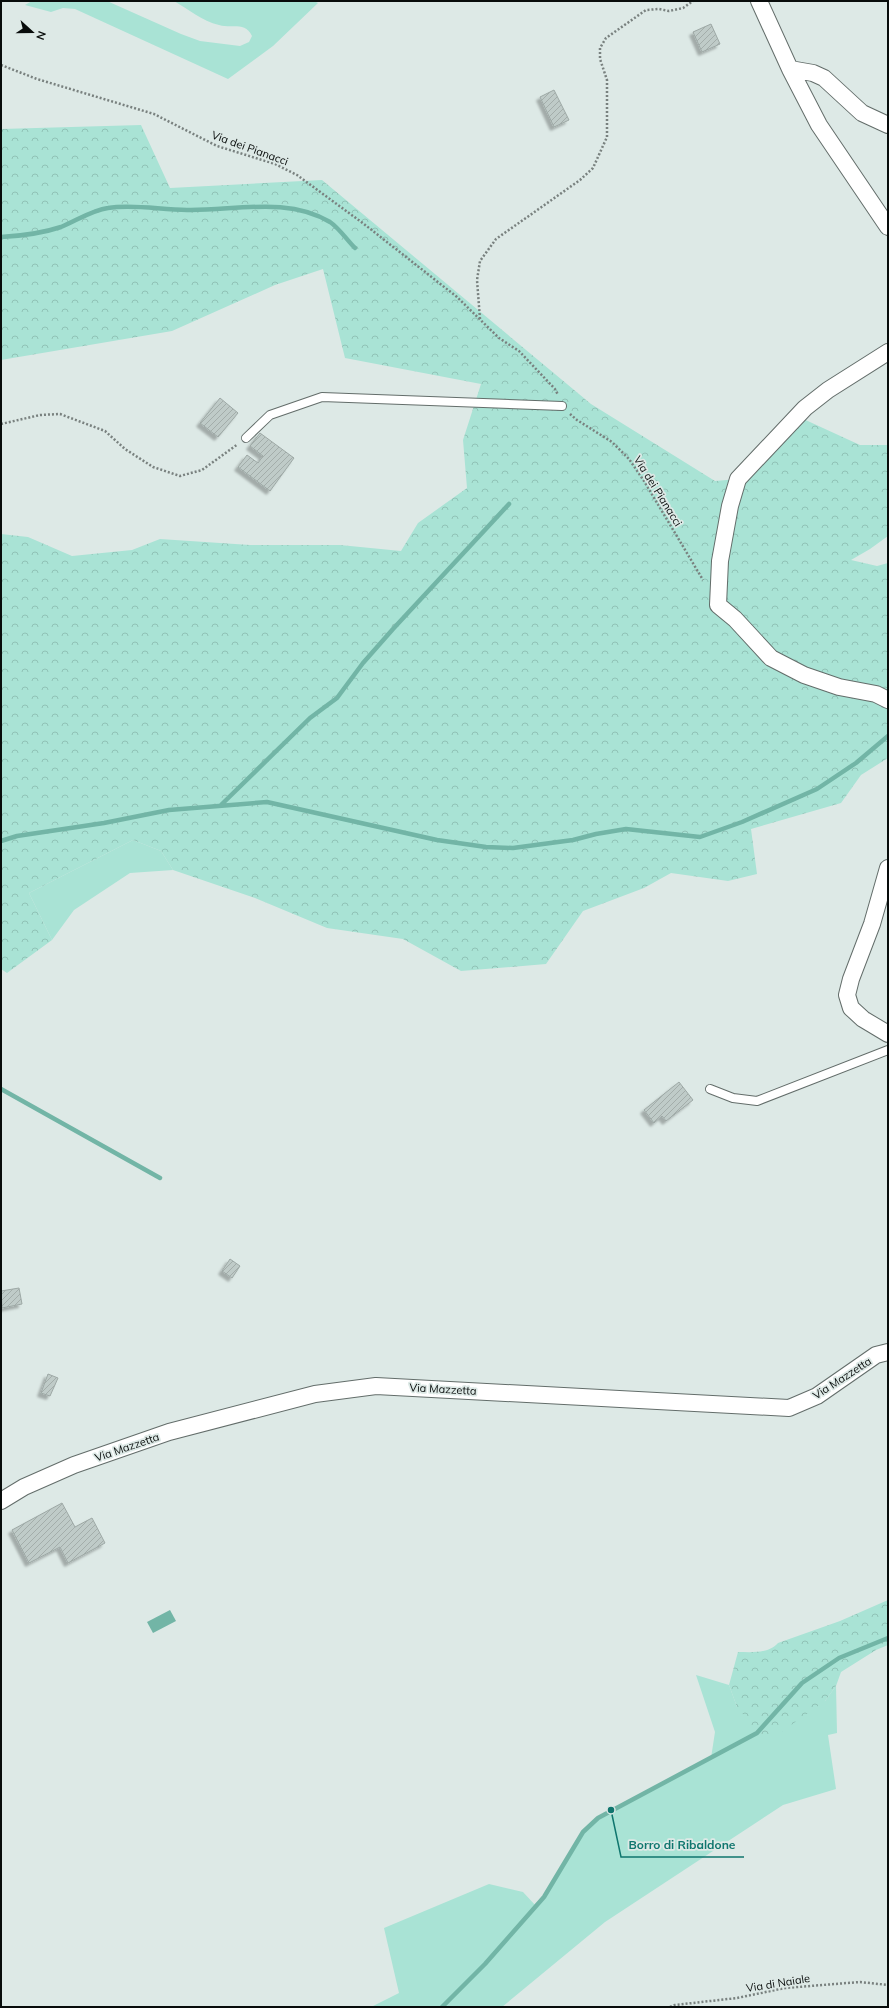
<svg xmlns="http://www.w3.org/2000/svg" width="889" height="2008" viewBox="0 0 889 2008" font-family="Mulish,sans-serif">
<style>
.grass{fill:#a9e3d5}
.forest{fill:url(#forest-crowns)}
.water{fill:#72b5a6}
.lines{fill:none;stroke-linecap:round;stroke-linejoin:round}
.stream{stroke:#72b5a6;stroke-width:4.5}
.building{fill:url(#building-hatch);stroke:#9da8a5;filter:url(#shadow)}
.lane-casing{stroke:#636d6a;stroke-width:10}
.street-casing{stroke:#636d6a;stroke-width:18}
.path{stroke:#79817f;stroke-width:2.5;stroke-dasharray:2 2;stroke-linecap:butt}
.lane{stroke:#fff;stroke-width:8}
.street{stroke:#fff;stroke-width:16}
.labels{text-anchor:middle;stroke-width:3.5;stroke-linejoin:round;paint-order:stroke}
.street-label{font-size:11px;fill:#080c0b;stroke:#dde9e6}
.leader{fill:none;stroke:#0f766e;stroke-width:1.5}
.callout-dot{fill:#0f766e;stroke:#dde9e6;stroke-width:1.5}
.callout-label{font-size:12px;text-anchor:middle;font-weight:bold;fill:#0f766e;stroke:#dde9e6;stroke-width:3.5;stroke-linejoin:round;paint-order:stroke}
</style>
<defs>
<pattern id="forest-crowns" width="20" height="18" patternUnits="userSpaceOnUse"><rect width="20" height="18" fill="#a9e3d5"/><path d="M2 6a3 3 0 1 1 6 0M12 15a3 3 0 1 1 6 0" fill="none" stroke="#90c2b6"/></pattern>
<pattern id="building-hatch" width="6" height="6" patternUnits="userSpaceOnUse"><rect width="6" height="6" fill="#bfcbc8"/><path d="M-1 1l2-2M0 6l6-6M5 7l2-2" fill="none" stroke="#a3adaa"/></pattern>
<filter id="shadow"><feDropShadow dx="-3.5" dy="3.5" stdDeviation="1" flood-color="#0004"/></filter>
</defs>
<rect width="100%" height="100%" fill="#dde9e6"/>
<path class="grass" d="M32,1H107L181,34L200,41L240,46L249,42L252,36C245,21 232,29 219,25C202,21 188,9 174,1H314L318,3L273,46L228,79L75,9L63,8L51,12L25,5Z
M133,840L161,851L173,870L130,873L74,910L52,940L29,893Z
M696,1675L729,1685L737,1707L825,1701L836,1686L837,1733L828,1735L836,1789L783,1805L605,1922L502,2007H371L399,1993L384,1928L489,1884L523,1892L536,1906L544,1897L583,1832L598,1818L711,1758L715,1732Z"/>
<path class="forest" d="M141,125L170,188L322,180L591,404L715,481L738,479L799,417L860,445H888V536L870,549L851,560L877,566L888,563V758L861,775L841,803L751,829L757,874L728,881L671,873L644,888L583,911L546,964L461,971L403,939L327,928L255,898L173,870L161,851L133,840L29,893L52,940L7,973L1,969V534L28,537L72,556L132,550L160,539L250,545H340L401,551L418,523L467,488L463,440L481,384L345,358L323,269L275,285L172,331L1,360V129Z
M888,1600V1645L876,1650L841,1672L836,1686L825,1701L766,1743L737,1707L729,1685L738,1652C752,1652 768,1654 778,1643L840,1621Z"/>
<path class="water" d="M170,1610L176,1621L153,1633L147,1622Z"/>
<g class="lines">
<path class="stream" d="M1,237C20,236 43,233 61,227C76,221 92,210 108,208C134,204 161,210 187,210C234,211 287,196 330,222C339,228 347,240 355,248
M221,805L310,718L337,698L363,663L393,629L509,504
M1,841L17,836L104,823L169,810L267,802L437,840L486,847L513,848L573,840L596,834L626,829L700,837L742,822L817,789L856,763L888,736
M1,1089L160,1178
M442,2007L485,1964L544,1897L583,1832L598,1818L757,1733L802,1683L839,1658L888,1638"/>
</g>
<path class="building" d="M711,24L720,44L702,52L693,32Z
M554,90L569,120L554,127L540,97Z
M220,398L238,413L218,437L200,423Z
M260,433L294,458L270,491L238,467L247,455L258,463L263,456L250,446Z
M679,1082L693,1100L666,1121L662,1116L654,1123L644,1110Z
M230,1259L240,1266L232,1278L222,1271Z
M19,1288L22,1304L2,1308L1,1291Z
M48,1374L58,1378L50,1396L41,1393Z
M62,1503L75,1527L92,1518L105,1543L68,1563L60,1547L29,1563L12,1530Z"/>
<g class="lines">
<defs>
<path id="lane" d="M246,438L270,415L322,397L562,406
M710,1089L733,1098L757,1101L888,1050"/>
<path id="street" d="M759,1L790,69L819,125L888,227
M790,69L813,73L824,78L862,113L888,125
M888,352L828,390L805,408L738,479L730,506L720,561L718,605L735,619L771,658L804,675L839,687L876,694L888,700
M888,868L872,924L851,979L847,995L851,1008L863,1019L888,1034
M1,1501L24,1487L74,1465L169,1432L315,1394L376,1386L789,1408L817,1396L876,1355L888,1352"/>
</defs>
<use href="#lane" class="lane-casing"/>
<use href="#street" class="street-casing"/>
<path class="path" d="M1,65L37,79L154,114L217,146L275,164L297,175L364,224L457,297L499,338L519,351L555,389L558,395
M480,319L477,280L480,261L496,239L580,180L593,168L607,137V80L600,59V48L606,38L646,10L659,9L669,11L683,8L693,1
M570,414L577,420L612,442L629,459L644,481L703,580
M1,424L40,415L60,414L105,431L125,449L153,467L180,476L202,470L238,444
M670,2007L675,2005L737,1998L785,1988L860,1982L888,1985"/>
<use href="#lane" class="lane"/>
<use href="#street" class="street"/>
</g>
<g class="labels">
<g class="street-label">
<text transform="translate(250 148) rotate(20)" y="4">Via dei Pianacci</text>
<text transform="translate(658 491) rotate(58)" y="4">Via dei Pianacci</text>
<text transform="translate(842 1378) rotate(-33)" y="4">Via Mazzetta</text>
<text transform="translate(443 1389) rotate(3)" y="4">Via Mazzetta</text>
<text transform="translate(127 1447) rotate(-19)" y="4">Via Mazzetta</text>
<text transform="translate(778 1983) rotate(-9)" y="4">Via di Naiale</text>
</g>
</g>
<path class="leader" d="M611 1810L621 1857H744"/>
<circle class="callout-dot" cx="611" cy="1810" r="4"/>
<g class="callout-label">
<text x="682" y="1849">Borro di Ribaldone</text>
</g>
<rect width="889" height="2008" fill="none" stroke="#080c0b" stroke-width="4"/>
<g transform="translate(32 32) rotate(111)" stroke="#dde9e6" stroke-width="3" paint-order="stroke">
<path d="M0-3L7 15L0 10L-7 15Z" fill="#080c0b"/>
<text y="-6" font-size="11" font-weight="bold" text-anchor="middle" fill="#080c0b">N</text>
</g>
</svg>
